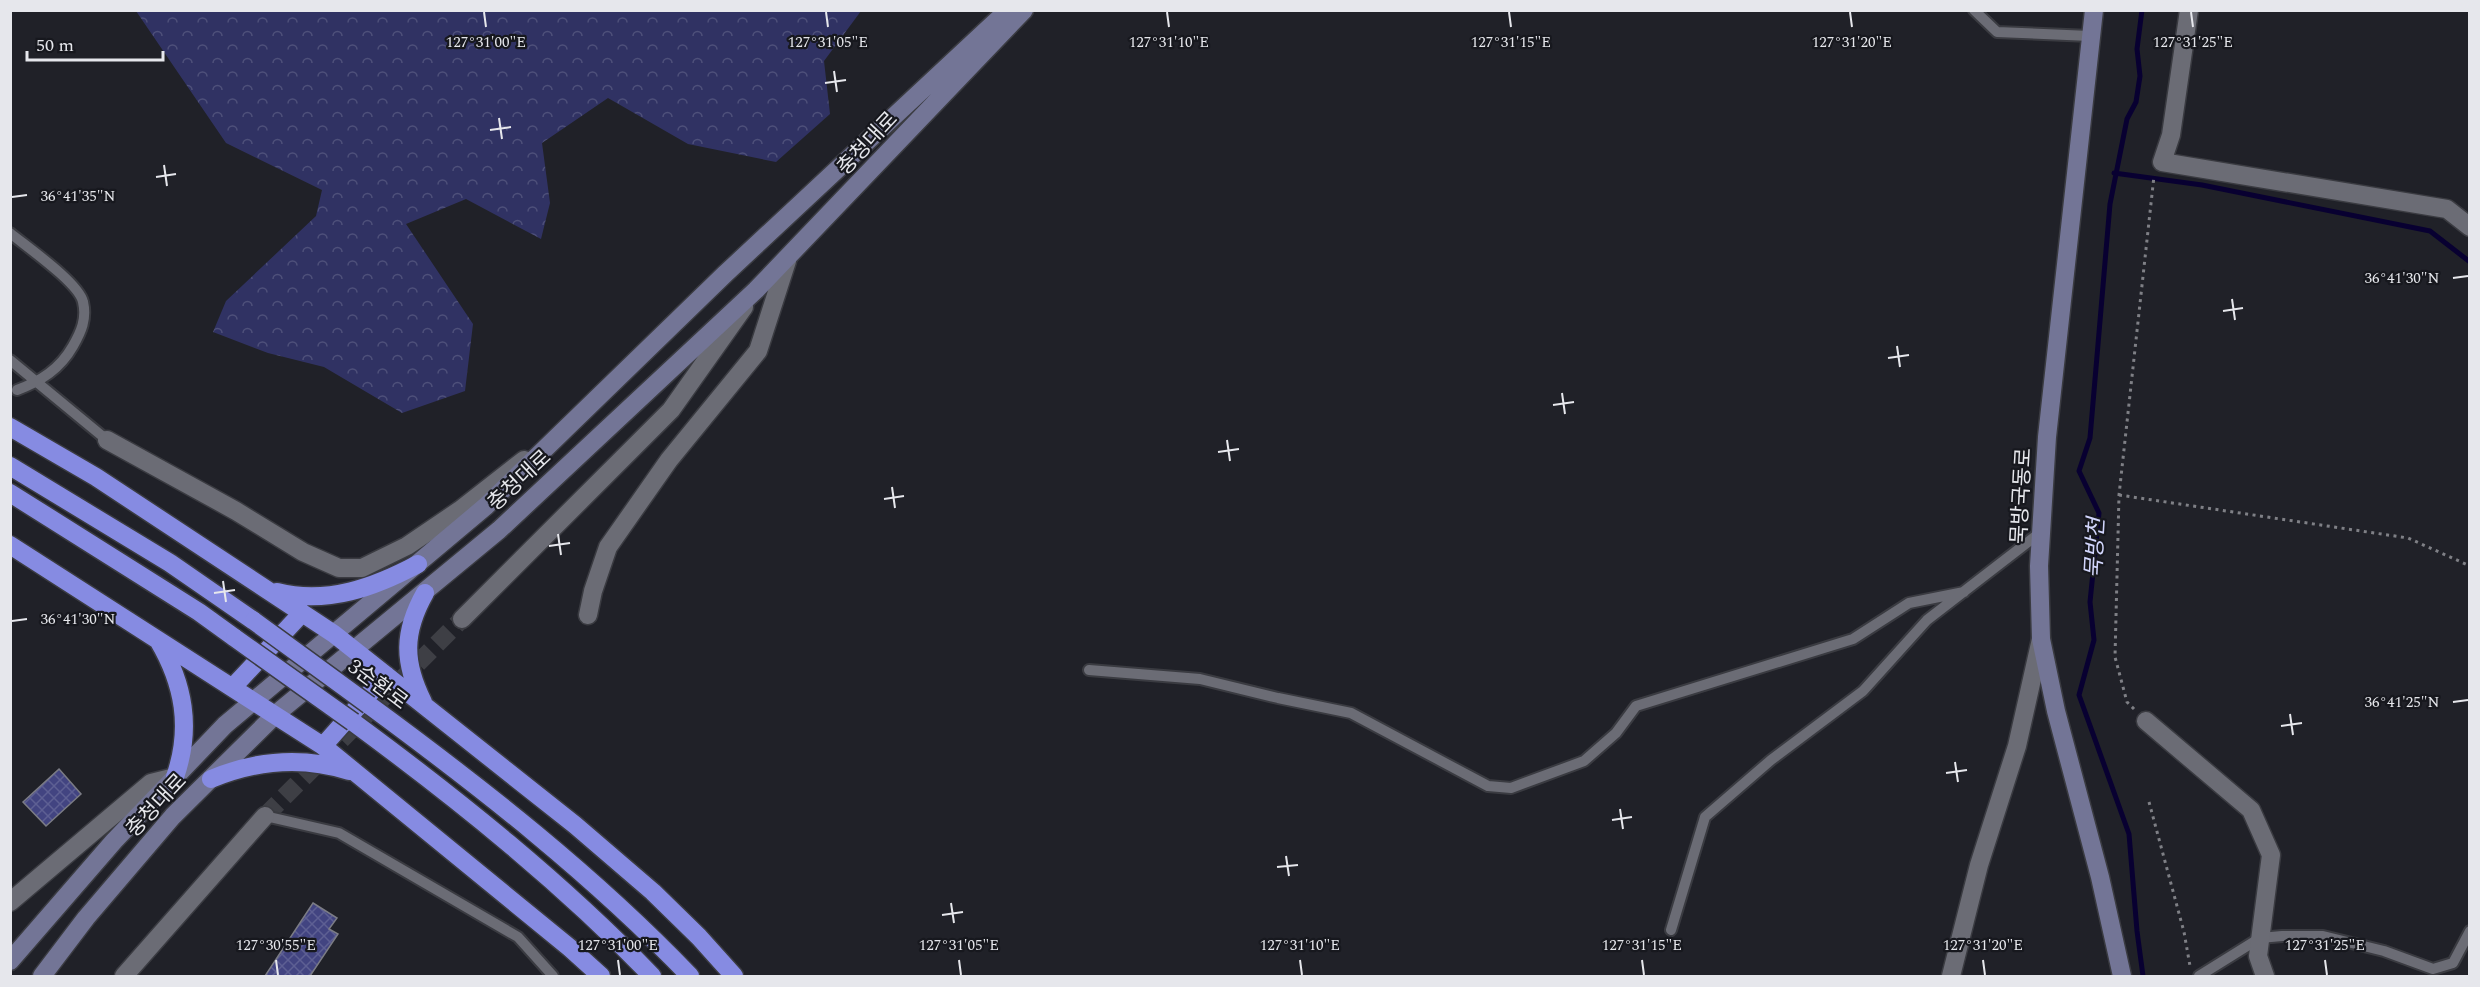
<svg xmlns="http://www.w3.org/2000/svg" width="2480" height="987" viewBox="0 0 2480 987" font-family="Spectral,'Noto Sans KR',serif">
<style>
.forest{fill:url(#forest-crowns)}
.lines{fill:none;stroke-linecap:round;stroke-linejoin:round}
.stream{stroke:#080031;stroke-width:5}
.building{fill:url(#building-cross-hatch);stroke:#7b7c85;stroke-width:1.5}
.street-tunnel{stroke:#3e3f45;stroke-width:18;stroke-dasharray:18 9;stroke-linecap:butt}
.lane-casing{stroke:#3a3b41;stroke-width:14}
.street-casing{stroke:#3a3b41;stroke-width:21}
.secondary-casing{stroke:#3a3b41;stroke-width:21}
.highway-casing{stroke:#3a3b41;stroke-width:21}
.path{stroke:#7f8086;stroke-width:3;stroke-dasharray:3 4.5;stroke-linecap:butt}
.lane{stroke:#6b6c75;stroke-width:10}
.street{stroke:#6b6c75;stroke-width:18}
.secondary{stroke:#737596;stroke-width:18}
.highway{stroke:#868be2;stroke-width:18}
.highway-bridge-casing{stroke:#3a3b41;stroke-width:21;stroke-linecap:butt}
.highway-bridge{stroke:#868be2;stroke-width:18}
.ticks{fill:none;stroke:#e6e7ec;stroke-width:2}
.labels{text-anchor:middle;stroke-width:4.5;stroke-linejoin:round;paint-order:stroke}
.street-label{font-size:21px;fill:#e6e7ec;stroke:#17181e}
.water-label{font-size:22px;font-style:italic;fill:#d2d6fc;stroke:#17181e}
.ticks-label{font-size:15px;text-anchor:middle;fill:#e6e7ec;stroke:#17181e;stroke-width:4.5;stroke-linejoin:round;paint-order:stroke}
</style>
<defs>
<pattern id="forest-crowns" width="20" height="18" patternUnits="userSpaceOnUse" patternTransform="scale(1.5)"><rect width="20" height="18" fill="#303263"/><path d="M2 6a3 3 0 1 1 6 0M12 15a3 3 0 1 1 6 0" fill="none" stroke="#4e507a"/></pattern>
<pattern id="building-cross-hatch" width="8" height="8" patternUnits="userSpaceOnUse" patternTransform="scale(1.5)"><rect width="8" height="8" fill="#424481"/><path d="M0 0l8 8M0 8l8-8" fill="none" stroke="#5d5f93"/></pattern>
</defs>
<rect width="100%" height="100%" fill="#202128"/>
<path class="forest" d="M136,11H861L824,61L830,114L776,162L688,144L608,98L542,143L550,203L541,239L466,199L406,224L473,324L465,391L402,413L324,367L268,353L213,332L226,301L316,216L322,190L226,143Z"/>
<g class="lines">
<path class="stream" d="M2142,10L2137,49L2140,76L2136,102L2127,119L2110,204L2090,438L2079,471L2099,513L2090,602L2094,640L2079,695L2129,834L2137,931L2143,976
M2114,173L2202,185L2430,231L2470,262"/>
</g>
<path class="building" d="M59,769L81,794L46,826L23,802Z
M313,903L337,918L329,929L338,934L310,976H265Z"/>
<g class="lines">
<path class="street-tunnel" d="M265,816L462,619"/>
<defs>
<path id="lane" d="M1974,10L1997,32L2090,36
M10,233C27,247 79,283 83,302C87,319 81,332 73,346C60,369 41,381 17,390
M10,360L107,440
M1089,670L1200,679L1278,698L1351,713L1488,786L1511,788L1584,761L1616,733L1636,706L1853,639L1909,603L1964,592
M265,816L339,833L518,937L553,976
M1671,930L1705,817L1771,760L1863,691L1927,620L2041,532
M2199,976L2260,938L2282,936H2323L2384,951L2433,969L2453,963L2470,931"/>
<path id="street" d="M2189,10L2171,135L2162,162L2447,209L2470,227
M107,440L236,511L303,552L339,568H362L407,546L460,510L524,460
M588,615L593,591L608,547L669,460L758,351L787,261
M462,619L671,410L744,307
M2146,721L2251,810L2271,855L2258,956L2265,976
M10,902L151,783L175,777
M124,976L265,816
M1951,976L1979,865L2017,746L2041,639"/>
<path id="secondary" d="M2094,10L2047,437L2039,566L2041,639L2056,711L2100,877L2122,976
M10,961L114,841L225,725L486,506L725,274L1008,10
M42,976L86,918L173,816L276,714L499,530L756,290L1024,10"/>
<path id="highway" d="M10,427L96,477L334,634L575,825L653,892L699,937L734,976
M10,466L170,563L254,621
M10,493L199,612L235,638
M10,545L323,746L570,948L601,976
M277,592C327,605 375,587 418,564
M158,640C184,684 192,728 175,777
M233,687L302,613
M423,702C403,662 403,632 425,593
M369,705C482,788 593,875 690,976
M353,722C459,800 561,882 652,976
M323,746L386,675
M211,779C257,760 302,756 349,771"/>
</defs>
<use href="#lane" class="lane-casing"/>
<use href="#street" class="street-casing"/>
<use href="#secondary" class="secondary-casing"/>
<use href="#highway" class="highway-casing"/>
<path class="path" d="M2119,495L2408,538L2470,566
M2134,709L2127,702L2115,657L2119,495L2154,176
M2149,802L2184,932L2190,966"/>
<use href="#lane" class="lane"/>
<use href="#street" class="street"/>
<use href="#secondary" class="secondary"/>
<use href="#highway" class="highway"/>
<defs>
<path id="highway-bridge" d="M254,621L369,705
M235,638L353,722"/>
</defs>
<use href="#highway-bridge" class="highway-bridge-casing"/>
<use href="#highway-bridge" class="highway-bridge"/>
</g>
<path class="ticks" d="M484,12L486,27M826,12L828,27M1167,12L1169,27M1509,12L1511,27M1850,12L1852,27M2191,12L2193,27M834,71L837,92M825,83L846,80M499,118L502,139M490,130L511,127M164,165L167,186M156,177L176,174M12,197L27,195M2453,278L2468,276M2232,299L2235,320M2223,311L2243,308M1897,346L1900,367M1888,358L1909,355M1562,393L1565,414M1553,405L1574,402M1227,440L1230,461M1218,452L1239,449M892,487L895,508M884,499L904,496M558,534L561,555M549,546L570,543M223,581L226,602M214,593L235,590M12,621L27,619M2453,702L2468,700M2290,714L2293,735M2281,726L2302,723M1955,762L1958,782M1946,773L1967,770M1620,809L1623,829M1612,820L1632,817M1286,856L1289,876M1277,867L1298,865M951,903L954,923M942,915L963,912M276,960L278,975M618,960L620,975M959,960L961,975M1300,960L1302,975M1642,960L1644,975M1983,960L1985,975M2325,960L2327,975"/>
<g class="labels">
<g class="street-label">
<text transform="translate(867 143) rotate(-47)" y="7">충청대로</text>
<text transform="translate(519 480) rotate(-43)" y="7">충청대로</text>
<text transform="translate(2021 496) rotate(-87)" y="7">묵방국동로</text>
<text transform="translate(378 684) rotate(37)" y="7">3순환로</text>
<text transform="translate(156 805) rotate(-47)" y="7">충청대로</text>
</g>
<g class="water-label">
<text transform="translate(2094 548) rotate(-87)" y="8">묵방천</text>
</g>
</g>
<g class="ticks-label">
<text x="486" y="47">127°31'00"E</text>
<text x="828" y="47">127°31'05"E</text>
<text x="1169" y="47">127°31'10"E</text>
<text x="1511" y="47">127°31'15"E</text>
<text x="1852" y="47">127°31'20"E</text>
<text x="2193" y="47">127°31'25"E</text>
<text x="78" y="201">36°41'35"N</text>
<text x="2402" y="283">36°41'30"N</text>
<text x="78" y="624">36°41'30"N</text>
<text x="2402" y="707">36°41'25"N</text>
<text x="276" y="950">127°30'55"E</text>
<text x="618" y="950">127°31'00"E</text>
<text x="959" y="950">127°31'05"E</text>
<text x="1300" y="950">127°31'10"E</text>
<text x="1642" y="950">127°31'15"E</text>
<text x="1983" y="950">127°31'20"E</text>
<text x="2325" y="950">127°31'25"E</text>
</g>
<rect width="2480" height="987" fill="none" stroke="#e6e7ec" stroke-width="24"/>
<path d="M27 51v9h136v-9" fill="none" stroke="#e6e7ec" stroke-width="3"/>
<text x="36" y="51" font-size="18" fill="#e6e7ec" stroke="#17181e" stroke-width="4.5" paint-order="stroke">50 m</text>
</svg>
